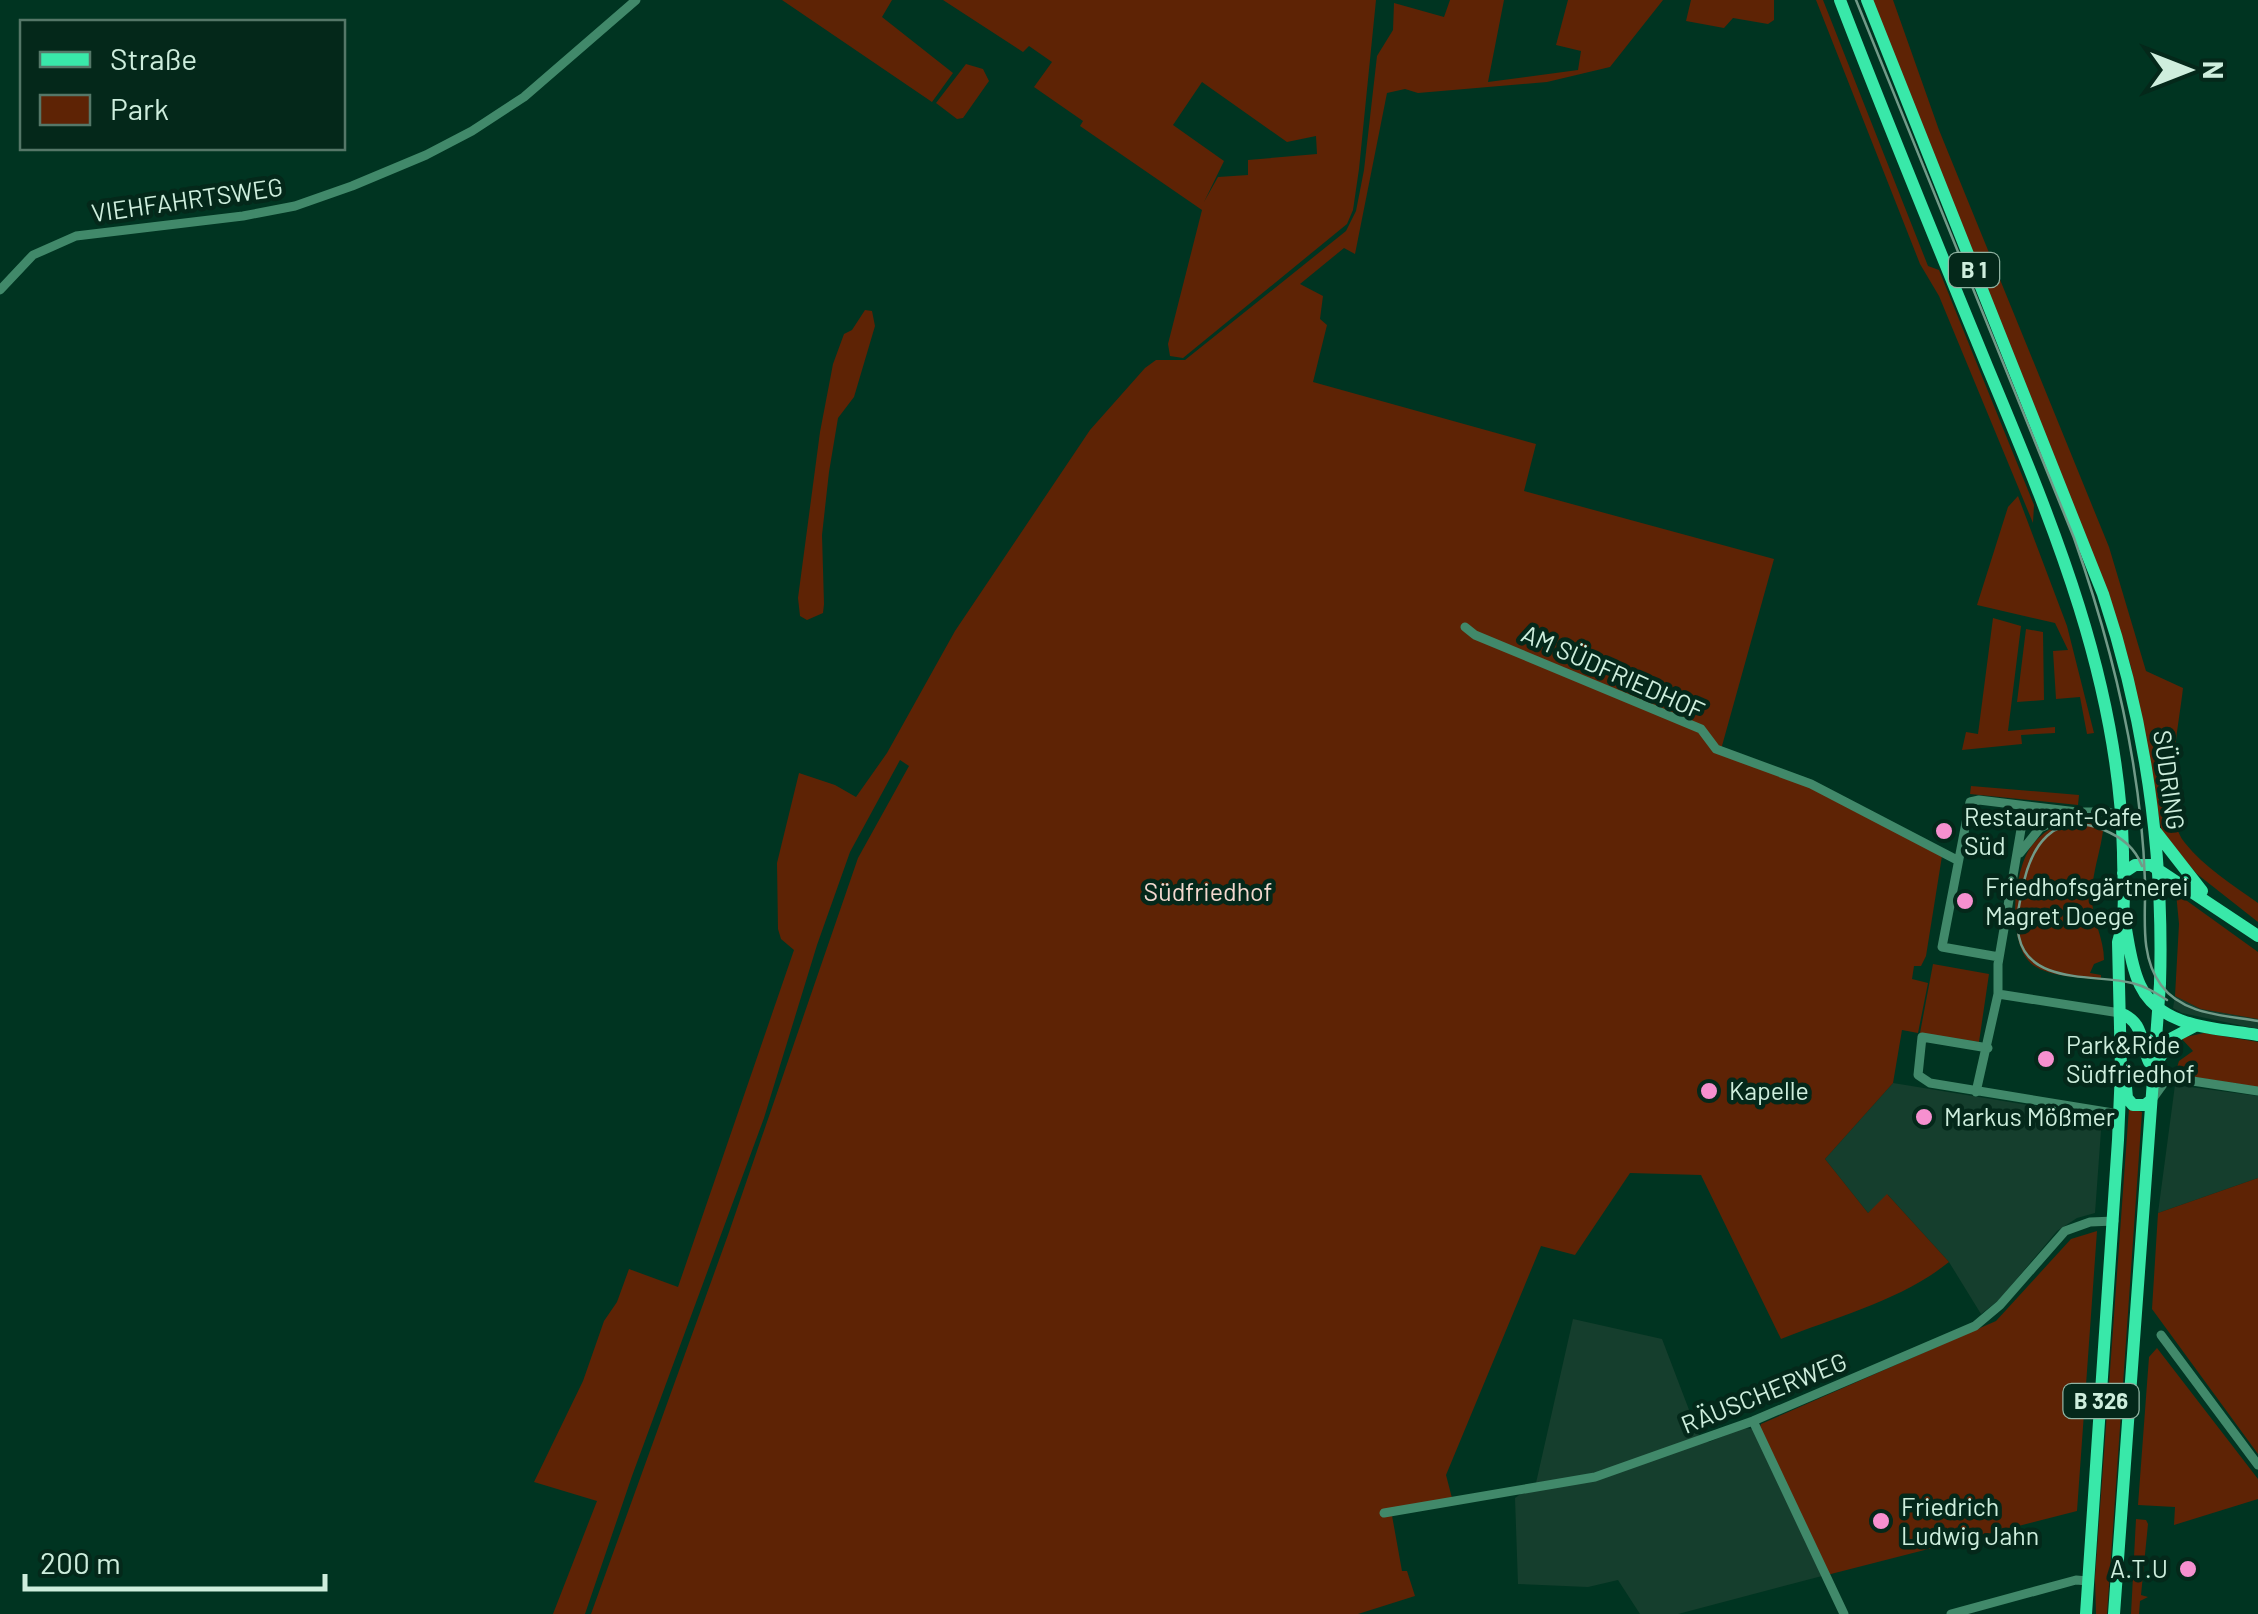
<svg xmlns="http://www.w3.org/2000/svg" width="2258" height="1614" viewBox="0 0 2258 1614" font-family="Barlow,sans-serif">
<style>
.built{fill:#153e2d}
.green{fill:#5e2305;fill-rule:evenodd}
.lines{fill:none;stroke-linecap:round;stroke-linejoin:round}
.minor{stroke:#41896a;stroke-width:9}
.primary{stroke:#39e8a9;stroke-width:12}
.tram{stroke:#719a88;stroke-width:2.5}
.poi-dot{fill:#f690cf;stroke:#04281a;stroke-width:4}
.labels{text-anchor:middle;stroke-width:9;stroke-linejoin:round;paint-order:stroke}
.shield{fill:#04281a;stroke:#91b3a2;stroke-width:2.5}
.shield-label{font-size:22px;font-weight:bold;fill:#ceeedd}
.street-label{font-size:25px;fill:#ceeedd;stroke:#04281a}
.poi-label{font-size:25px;fill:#ceeedd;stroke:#04281a;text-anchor:start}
.park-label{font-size:25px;fill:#f4d9cf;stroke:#04281a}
</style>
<rect width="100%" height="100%" fill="#003421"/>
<path class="built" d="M2175,996L2201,1009L2258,1019V1029L2182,1013L2173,1008Z
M1893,1083L2102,1117L2095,1213L2077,1218L2057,1231L1999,1300L1981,1314L1949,1262L1888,1195L1868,1213L1825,1159Z
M2175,1085L2258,1096V1178L2158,1213Z
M1573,1319L1662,1339L1699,1436L1709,1442L1743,1428L1753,1429L1822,1576L1678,1614H1640L1618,1580L1588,1587L1518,1584L1515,1498L1536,1483Z"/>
<path class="green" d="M782,0H892L882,17L953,73L932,102Z
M943,0H1376L1359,169L1353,210L1347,224L1183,358L1170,356L1168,344L1202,210L1080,126L1083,121L1034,87L1052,62L1029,46L1023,52ZM1202,82L1287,142L1316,136L1317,154L1248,160V175L1218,177L1204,202L1224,161L1173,125Z
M1450,0H1504L1488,82L1578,70L1581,51L1556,45L1568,0H1663L1610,67L1547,82L1418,93L1405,89L1387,93L1355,254L1344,248L1300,284L1323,296L1320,319L1327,325L1313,382L1536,444L1524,491L1774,559L1720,753L1805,785L1942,856L1926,956L1921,966H1914L1912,979L1928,983L1918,1033L1902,1030L1893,1083L1825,1159L1868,1213L1887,1194L1949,1262C1902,1300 1836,1317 1781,1339L1701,1175L1630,1173L1575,1255L1541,1246L1446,1475L1452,1498L1391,1510L1402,1571H1407L1415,1596L1358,1614H591L728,1235L858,858L909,766L900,760L850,852L817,945L764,1118L632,1476L585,1614H553L597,1501L534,1482L583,1381L604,1321L617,1302L629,1269L678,1287L794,950L781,939L778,929L777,863L799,773L835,785L856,797L887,753L955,631L1090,430L1145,368L1156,360H1185L1346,231L1356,211L1364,170L1377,56L1393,30L1394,3L1444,17Z
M1691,0H1774V20L1768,24L1733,18L1724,28L1686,21Z
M1816,0H1823L1928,266L1939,270L2034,505L2033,523L1939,296L1920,264Z
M1872,0H1893L1939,130L2109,547L2146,671L2183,688C2179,726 2160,814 2185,843C2204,867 2233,885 2258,903V922L2197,874L2162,833L2131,667L2110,598Z
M966,64L983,69L989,81L963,118L957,119L936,103Z
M865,310L872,311L875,326L854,397L838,418L829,472L822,535L824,604L823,613L807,620L800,616L798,598L820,432L833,364L844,334L852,330Z
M2018,496L2067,626L2094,733L2087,734L2080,697L2056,699L2053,651L2068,650L2055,623L1977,605L2008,507Z
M1993,618L2021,626L2008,731L2055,727V733L2021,735L2022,744L1962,750L1966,732L1978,734Z
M2026,629L2043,632L2044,700L2017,702Z
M1971,786L2079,795L2078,805L1970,794Z
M2087,818L2104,819C2103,848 2092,868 2092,898C2092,920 2104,938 2104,960L2094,964L2090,973L2101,975V980C2080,977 2050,977 2033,965C2005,943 2014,866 2033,844C2047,827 2065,820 2087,818Z
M2176,893L2258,952V1019L2201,1009L2175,996L2179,924Z
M1933,964L1989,974L1979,1042L1920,1033Z
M2204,1033L2258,1042V1087L2175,1074L2179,1061L2193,1051L2181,1038Z
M2129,1108L2142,1112L2107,1614H2096L2095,1578Z
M2258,1178V1454L2152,1309L2158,1213Z
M2097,1231L2077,1511L1827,1575L1759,1430L1761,1424L1996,1321L2071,1239Z
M2157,1348L2258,1479V1499L2174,1525L2175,1507L2138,1505L2149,1357Z
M2136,1519L2146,1520L2148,1524L2141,1595L2148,1597L2140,1601L2139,1614H2131Z"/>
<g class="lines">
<path class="minor" d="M0,290L33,255L76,236L243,216L295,206L352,186L426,155L472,131L524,97L636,0
M1465,627L1475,635L1701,729L1716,749L1811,784L1957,860
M2020,853L2040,828L2074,813
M1999,957L1942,947L1970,802L1979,800L2077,812H2108L2122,817
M1998,994L2120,1013
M1988,1048L1922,1037L1918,1075L1930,1083L2119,1114
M1976,1092L1998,994V964L2025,806
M2153,1098L2166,1080L2173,1078L2258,1091
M2161,1335L2258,1465
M1753,1421L1844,1614
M1384,1513L1595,1477L1753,1421L1975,1326L2000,1305L2065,1231L2090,1222L2114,1221
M1951,1614L2076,1580L2088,1581"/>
<path class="primary" d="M1840,0C1887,123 1937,244 1987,366C2052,522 2119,680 2123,852C2123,882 2127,913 2118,942L2121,1070L2118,1140L2086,1614
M1867,0L2103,594C2145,720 2164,852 2160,984L2114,1614
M2156,832L2202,891
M2123,873L2135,865H2151L2258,936
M2125,924C2129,944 2131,966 2140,985C2161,1029 2217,1028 2258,1035
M2120,1013C2144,1022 2140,1041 2149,1062
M2154,1067L2172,1038L2195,1026
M2126,1087L2127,1098L2133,1105H2145L2151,1100"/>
<path class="tram" d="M1856,0L2074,538C2113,649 2141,763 2145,881C2146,915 2139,956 2161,985C2183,1015 2224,1015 2258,1021
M2142,866C2135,848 2123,838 2104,830C2054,809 2030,846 2022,891C2019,906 2015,921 2019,937C2029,985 2096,974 2132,983C2145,986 2156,993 2167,1000"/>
</g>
<g class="poi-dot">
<circle cx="1944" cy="831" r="10"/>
<circle cx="1965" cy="901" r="10"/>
<circle cx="2046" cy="1059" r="10"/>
<circle cx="1709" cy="1091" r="10"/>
<circle cx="1924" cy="1117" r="10"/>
<circle cx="1881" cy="1521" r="10"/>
<circle cx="2188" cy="1569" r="10"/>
</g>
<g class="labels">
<g class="shield">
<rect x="1949" y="253" width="50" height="34" rx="8"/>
<rect x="2063.5" y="1384" width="75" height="34" rx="8"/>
</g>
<g class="shield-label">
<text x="1974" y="278">B 1</text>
<text x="2101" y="1409">B 326</text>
</g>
<g class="street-label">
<text transform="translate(187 200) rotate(-8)" y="9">VIEHFAHRTSWEG</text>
<text transform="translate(1613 672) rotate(24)" y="9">AM SÜDFRIEDHOF</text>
<text transform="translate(2169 780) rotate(82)" y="9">SÜDRING</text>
<text transform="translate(1764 1393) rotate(-22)" y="9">RÄUSCHERWEG</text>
</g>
<g class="poi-label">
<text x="1964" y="826">Restaurant-Cafe<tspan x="1964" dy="29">Süd</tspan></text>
<text x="1985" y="896">Friedhofsgärtnerei<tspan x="1985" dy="29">Magret Doege</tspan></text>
<text x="2066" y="1054">Park&amp;Ride<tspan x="2066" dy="29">Südfriedhof</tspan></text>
<text x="1729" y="1100">Kapelle</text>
<text x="1944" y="1126">Markus Mößmer</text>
<text x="1901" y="1516">Friedrich<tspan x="1901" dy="29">Ludwig Jahn</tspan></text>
<text x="2168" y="1578" text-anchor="end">A.T.U</text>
</g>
<g class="park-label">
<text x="1208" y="901">Südfriedhof</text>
</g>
</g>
<rect x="20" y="20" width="325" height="130" fill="#04281a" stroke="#557768" stroke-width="2.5"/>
<rect x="40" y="52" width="50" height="15" fill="#39e8a9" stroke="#557768" stroke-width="2.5"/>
<text x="110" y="70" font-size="30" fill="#ceeedd">Straße</text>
<rect x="40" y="95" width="50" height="30" fill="#5e2305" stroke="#557768" stroke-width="2.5"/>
<text x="110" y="120" font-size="30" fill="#ceeedd">Park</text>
<g transform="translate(2188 70) rotate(90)" stroke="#04281a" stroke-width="8" paint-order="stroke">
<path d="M0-8L18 38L0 25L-18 38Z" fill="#ceeedd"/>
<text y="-15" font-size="28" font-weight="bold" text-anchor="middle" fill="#ceeedd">N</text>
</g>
<path d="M25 1574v15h300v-15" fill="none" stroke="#ceeedd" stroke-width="5"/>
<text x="40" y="1574" font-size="30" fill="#ceeedd" stroke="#04281a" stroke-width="8" paint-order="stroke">200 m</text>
</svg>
